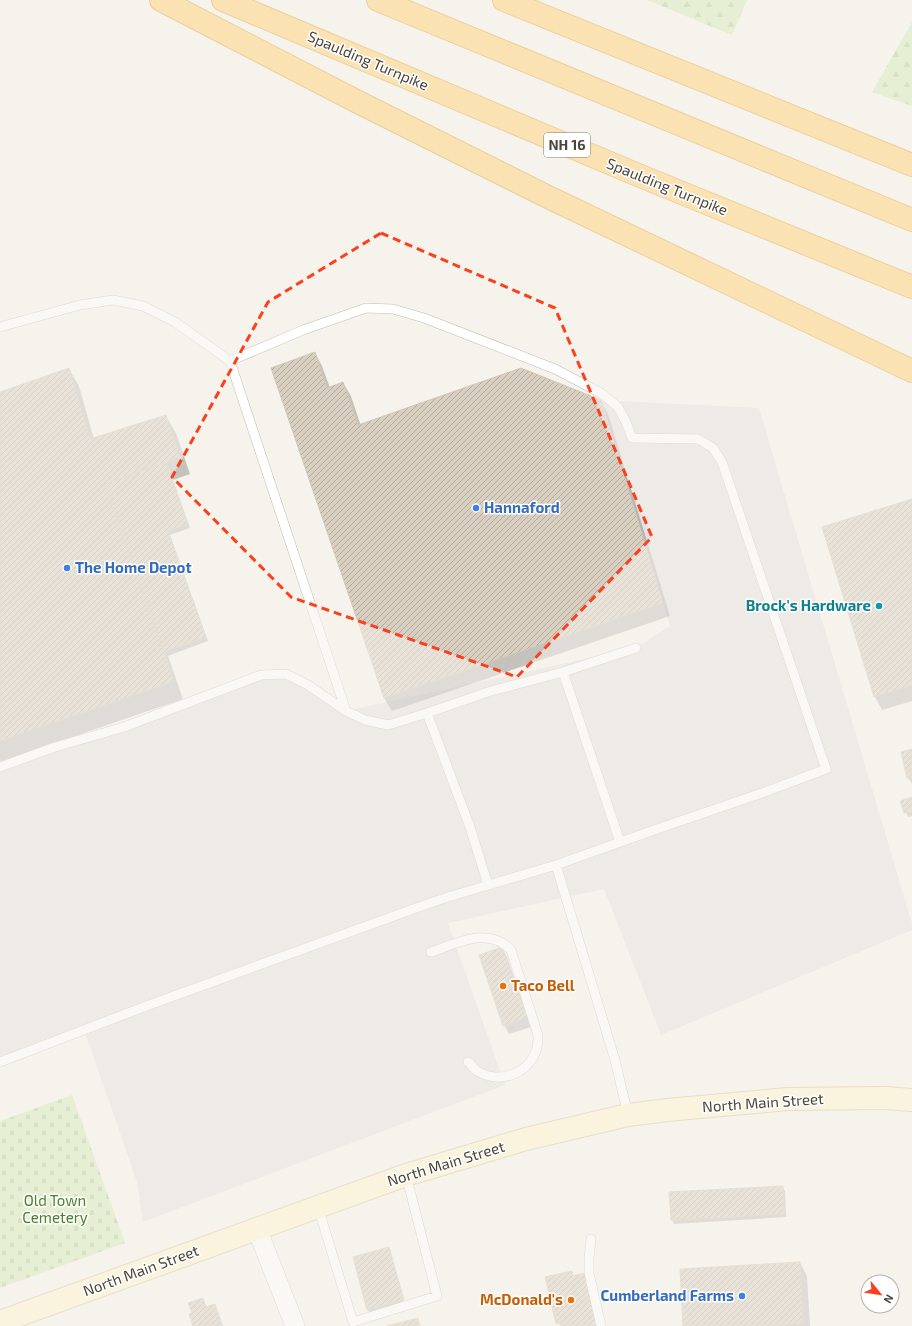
<svg xmlns="http://www.w3.org/2000/svg" width="912" height="1326" viewBox="0 0 912 1326" font-family="'Exo 2',sans-serif">
<style>
.forest{fill:url(#forest-firs)}
.cemetery{fill:url(#cemetery-stones)}
.parking{fill:#e5e3e0}
.shadow{fill:#0003}
.building{fill:url(#building-hatch);stroke:#d3c7b4}
.lines{fill:none;stroke-linecap:round;stroke-linejoin:round}
.service-casing{stroke:#c2bbae;stroke-width:10}
.minor-casing{stroke:#c2bbae;stroke-width:20}
.secondary-casing{stroke:#d6c79b;stroke-width:24}
.motorway-casing{stroke:#e0a43c;stroke-width:24}
.service{stroke:#fff;stroke-width:9}
.minor{stroke:#fff;stroke-width:19}
.secondary{stroke:#fff3cd;stroke-width:22}
.motorway{stroke:#ffcf6e;stroke-width:22}
.marked{fill:none;stroke:#fc3f1d;stroke-width:3;stroke-dasharray:8 5;stroke-linejoin:round}
.shop-dot{fill:#3f7fe0;stroke:#fff;stroke-width:1.5}
.culture-dot{fill:#0f9aa8;stroke:#fff;stroke-width:1.5}
.food-dot{fill:#e8710a;stroke:#fff;stroke-width:1.5}
.labels{text-anchor:middle;stroke-width:3;stroke-linejoin:round;paint-order:stroke}
.shield{fill:#fff;stroke:#817c74;stroke-width:1}
.shield-label{font-size:14px;font-weight:bold;fill:#4b4439}
.street-label{font-size:15px;fill:#4b4439;stroke:#fff}
.shop-label{font-size:15px;font-weight:bold;fill:#366cbe;stroke:#fff;text-anchor:start}
.culture-label{font-size:15px;font-weight:bold;fill:#0d838f;stroke:#fff;text-anchor:end}
.food-label{font-size:15px;font-weight:bold;fill:#c56008;stroke:#fff;text-anchor:start}
.park-label{font-size:15px;fill:#4a7f2a;stroke:#fff}
</style>
<defs>
<pattern id="forest-firs" width="22" height="20" patternUnits="userSpaceOnUse"><rect width="22" height="20" fill="#d2eab5"/><path d="M5 1l3.5 6h-7zM16 11l3.5 6h-7z" fill="#b6ca9c"/></pattern>
<pattern id="cemetery-stones" width="16" height="16" patternUnits="userSpaceOnUse"><rect width="16" height="16" fill="#d2eab5"/><path d="M2 7V4a2 2 0 0 1 4 0v3zM10 15v-3a2 2 0 0 1 4 0v3z" fill="#b6ca9c"/></pattern>
<pattern id="building-hatch" width="6" height="6" patternUnits="userSpaceOnUse"><rect width="6" height="6" fill="#d8cfc1"/><path d="M-1 1l2-2M0 6l6-6M5 7l2-2" fill="none" stroke="#b1aa9e"/></pattern>
</defs>
<rect width="100%" height="100%" fill="#f6f3ec"/>
<path class="forest" d="M647,0H747L732,35Z
M912,22V106L872,92Z"/>
<path class="cemetery" d="M72,1095L125,1243L0,1288V1121Z"/>
<path class="parking" d="M601,400L759,408L912,923V930L661,1035L604,889L448,923L505,1085L143,1222L137,1182L84,1030L0,1062V767L261,675L286,674L346,711L636,648L670,626Z"/>
<path class="shadow" d="M315,353L322,366L330,388L343,383L351,396L361,426L600,401L608,414L670,616L392,711L384,698Z
M69,369L79,386L94,439L166,416L176,433L190,474L173,480L190,528L170,535L208,641L168,656L183,699L0,762V393Z
M912,500V701L882,710L875,697L823,527Z
M912,750V784L908,778Z
M912,798V816L908,817L901,802Z
M502,948L507,957L531,1027L509,1034L504,1025Z
M782,1187L785,1191L786,1217L674,1224L672,1220Z
M389,1248L391,1251H390L404,1305L370,1314L368,1310L354,1257Z
M800,1263L807,1276L810,1326H684Z
M202,1299L207,1308L214,1306L219,1314L223,1326H194L193,1313Z"/>
<path class="building" d="M315,352L327,388L343,382L358,425L521,368L601,400L663,603L384,698L271,368Z
M69,368L90,439L166,415L180,457L105,484L174,681L0,741V392Z
M166,462L188,524L168,531L206,637L164,652L105,484Z
M912,499V685L874,697L822,527Z
M912,749V777L907,778L901,752Z
M912,797V811L904,813L900,801Z
M502,947L527,1018L503,1026L479,955Z
M783,1186L784,1214L671,1220L669,1192Z
M389,1247L404,1300L367,1310L353,1257Z
M800,1262L803,1324L765,1326H683L680,1269Z
M572,1271L573,1276L585,1273L597,1326H560V1323L556,1324L545,1277Z
M203,1298L206,1307L215,1304L222,1326H193L189,1314L192,1313L188,1303Z
M418,1318L420,1326H387Z"/>
<g class="lines">
<defs>
<path id="service" d="M0,327L80,305L113,300L143,306L175,322L230,361L303,330L366,308L393,309L424,318L555,369L601,393L618,407L626,422L632,438L698,439L713,448L722,462L826,769L762,793L657,829L556,865L448,897L416,908L149,1005L0,1062
M230,361L346,711
M563,672L620,842
M427,713L470,827L488,885
M0,767L55,747L124,727L261,675L286,674L308,685L346,711L365,720L388,725L427,713L491,691L563,672L636,648
M556,865L615,1060L628,1115
M431,952C458,943 488,926 511,950L538,1035C538,1040 538,1046 536,1051C527,1075 499,1084 477,1071C474,1069 471,1064 468,1062
M318,1207L353,1322L437,1296L406,1175
M591,1239L589,1258V1273L601,1326"/>
<path id="minor" d="M257,1229L295,1326"/>
<path id="secondary" d="M0,1322L406,1175L526,1139L628,1115L667,1110L788,1099L885,1098L912,1100"/>
<path id="motorway" d="M161,0L356,101L546,196L912,371
M223,0L638,175L912,287
M378,0L912,220
M504,0L912,165"/>
</defs>
<use href="#service" class="service-casing"/>
<use href="#minor" class="minor-casing"/>
<use href="#secondary" class="secondary-casing"/>
<use href="#motorway" class="motorway-casing"/>
<use href="#service" class="service"/>
<use href="#minor" class="minor"/>
<use href="#secondary" class="secondary"/>
<use href="#motorway" class="motorway"/>
</g>
<path d="M0 0H912V1326H0ZM381,233L555,308L652,537L517,677L291,597L172,477L268,302Z" fill="#f6f3ec" fill-opacity=".55" fill-rule="evenodd"/>
<path class="marked" d="M381,233L555,308L652,537L517,677L291,597L172,477L268,302Z"/>
<g class="shop-dot">
<circle cx="476" cy="508" r="4"/>
<circle cx="67" cy="568" r="4"/>
<circle cx="742" cy="1296" r="4"/>
</g>
<circle class="culture-dot" cx="879" cy="606" r="4"/>
<g class="food-dot">
<circle cx="503" cy="986" r="4"/>
<circle cx="571" cy="1300" r="4"/>
</g>
<g class="labels">
<rect class="shield" x="544" y="133" width="46" height="24" rx="3"/>
<g class="shield-label">
<text x="567" y="150">NH 16</text>
</g>
<g class="street-label">
<text transform="translate(368 61) rotate(23)" y="5">Spaulding Turnpike</text>
<text transform="translate(667 187) rotate(22)" y="5">Spaulding Turnpike</text>
<text transform="translate(763 1103) rotate(-4)" y="5">North Main Street</text>
<text transform="translate(446 1164) rotate(-17)" y="5">North Main Street</text>
<text transform="translate(141 1271) rotate(-20)" y="5">North Main Street</text>
</g>
<g class="shop-label">
<text x="484" y="513">Hannaford</text>
<text x="75" y="573">The Home Depot</text>
<text x="734" y="1301" text-anchor="end">Cumberland Farms</text>
</g>
<g class="culture-label">
<text x="871" y="611">Brock's Hardware</text>
</g>
<g class="food-label">
<text x="511" y="991">Taco Bell</text>
<text x="563" y="1305" text-anchor="end">McDonald's</text>
</g>
<g class="park-label">
<text x="55" y="1206">Old Town<tspan x="55" dy="17">Cemetery</tspan></text>
</g>
</g>
<g transform="translate(880 1294) rotate(120)"><circle r="19" fill="#ffffff" stroke="#b7b4b0"/>
<path d="M0-3L7 15L0 10L-7 15Z" fill="#fc3f1d"/>
<text y="-6" font-size="11" font-weight="bold" text-anchor="middle" fill="#4b4439">N</text>
</g>
</svg>
